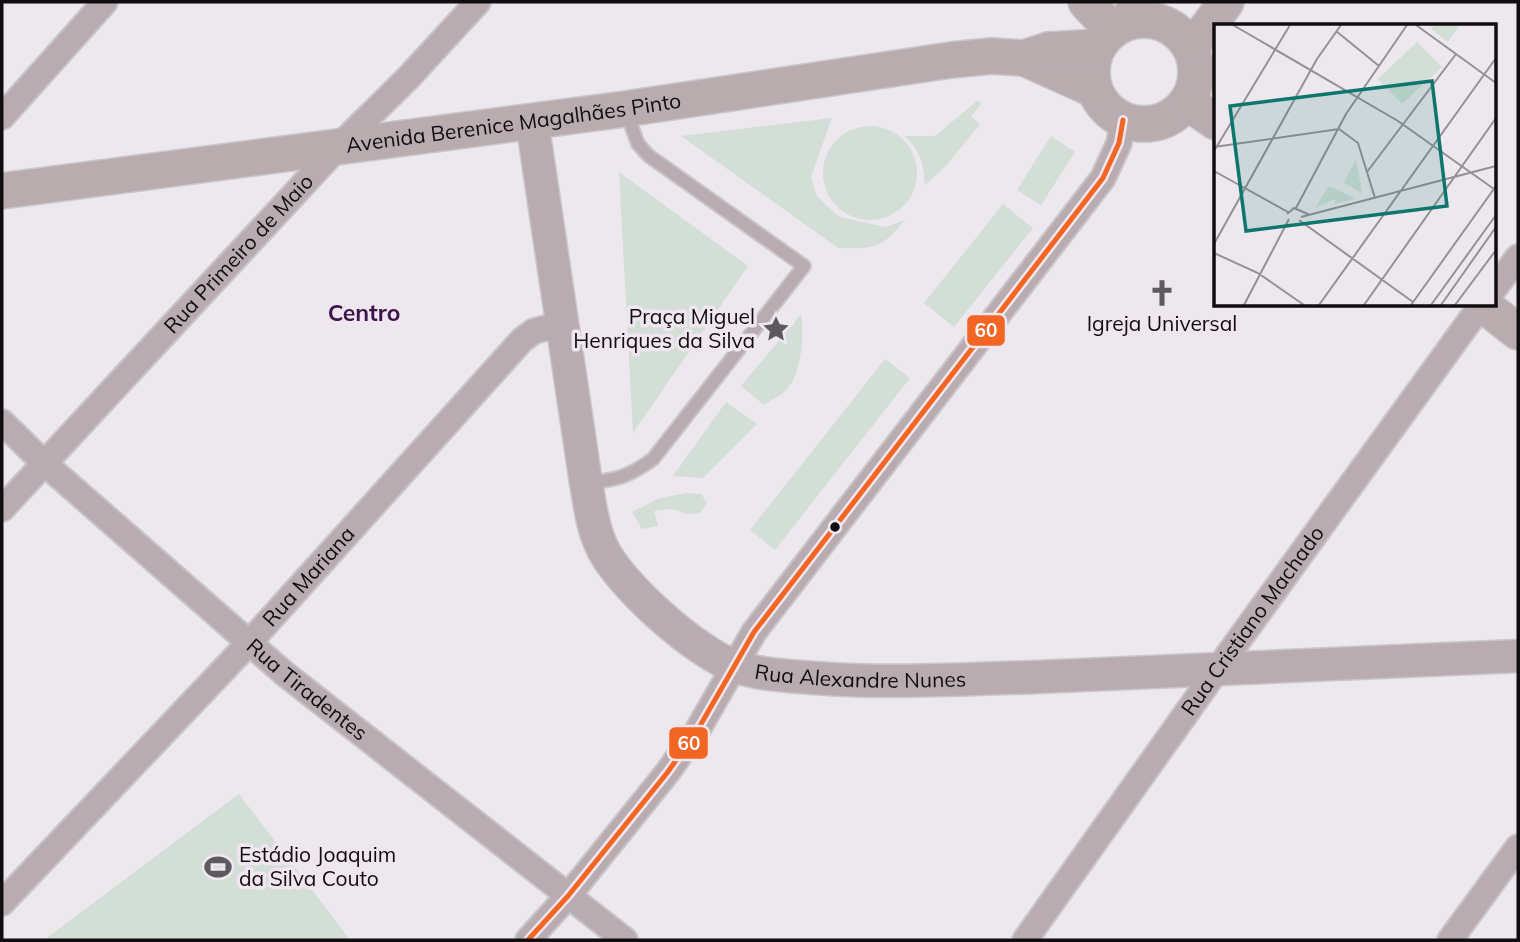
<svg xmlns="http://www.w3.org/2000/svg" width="1520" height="942" viewBox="0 0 1520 942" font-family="Mulish,sans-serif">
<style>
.green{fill:#d2ded6}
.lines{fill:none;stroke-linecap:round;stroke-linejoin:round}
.service-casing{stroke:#c9c6c9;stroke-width:16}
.minor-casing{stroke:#c9c6c9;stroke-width:28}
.tertiary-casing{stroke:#c9c6c9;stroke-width:35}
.secondary-casing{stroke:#c9c6c9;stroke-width:38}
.service{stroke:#b9acb0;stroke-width:12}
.minor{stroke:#b9acb0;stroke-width:24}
.tertiary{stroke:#b9acb0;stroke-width:32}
.secondary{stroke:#b8acaf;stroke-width:35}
.bus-1-casing{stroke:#efe6ef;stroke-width:10}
.bus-1{stroke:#f26522;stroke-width:5}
.bus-dot{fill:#100d10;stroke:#efe6ef;stroke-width:2.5}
.labels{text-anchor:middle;stroke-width:7;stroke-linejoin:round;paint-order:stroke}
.street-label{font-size:21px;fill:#100d10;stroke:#efe6ef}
.poi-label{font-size:21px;fill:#100d10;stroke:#efe6ef;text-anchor:end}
.neighbourhood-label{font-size:23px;font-weight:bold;fill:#3d154a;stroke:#efe6ef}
.inset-road{fill:none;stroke:#959095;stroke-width:2}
.view{fill:#0f766e;fill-opacity:0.15;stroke:#0f766e;stroke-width:3.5}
.inset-edge{fill:none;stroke:#100d10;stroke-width:3.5}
.line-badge{stroke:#efe6ef;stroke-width:2.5}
.badge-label{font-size:19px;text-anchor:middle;font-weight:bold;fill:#fff}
</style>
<rect width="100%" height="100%" fill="#ede8ed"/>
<path class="green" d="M977,101L982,103L971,117L980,124L945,167L925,185C923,161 921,153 905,136H935Z
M832,118L811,177L817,196L839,217L886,227L905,220C881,249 875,249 838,248L681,136Z
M823 173a47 47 0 1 1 94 0a47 47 0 1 1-94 0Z
M1051,136L1075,152L1041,205L1017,190Z
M619,172L748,266L633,433Z
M1003,204L1033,228L954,327L924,303Z
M801,314C804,335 802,373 787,389C782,395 771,400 764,405L741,386Z
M885,359L910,378L775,550L750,530Z
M726,402L757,424L703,478L673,476Z
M687,493L701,494L707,503L700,513L687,514L672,509L654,511L658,526L642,529L632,512L660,498Z
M239,794L350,940H44Z"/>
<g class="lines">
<defs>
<path id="service" d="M1125,23L1121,9L1127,2
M586,483C617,480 628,477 653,459L804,266L649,156L638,144L626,111"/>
<g id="minor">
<path d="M2,117L105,2"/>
<path d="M1494,289L1518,257"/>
<path id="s1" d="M2,422L44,463L285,674L625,940"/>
<path id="s2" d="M2,509L339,146L408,78L478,2"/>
<path id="s3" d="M2,903L249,643L522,340L534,331L562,324"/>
<path d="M528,940L568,896L667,773L697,731L754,632L1103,178L1119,143L1123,120"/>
<path id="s4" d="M1025,940L1217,670L1482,304"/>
<path d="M1450,940L1518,847"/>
</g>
<g id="tertiary">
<path id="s5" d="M532,121L586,483C590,504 592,526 601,545C616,582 698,655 737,667C762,675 789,676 815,678C889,684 963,679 1037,677C1198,670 1358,663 1518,656"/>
</g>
<g id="secondary">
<path d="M1086,2L1112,30"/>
<circle cx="1144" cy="72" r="52"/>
<path d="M1190,46L1205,31L1226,2"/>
<path d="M1024,58L1095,90"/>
<path d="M1187,102L1216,122"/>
<path id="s6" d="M2,191L625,109L951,60L991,56L1024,58L1048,50L1098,47"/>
<path d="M1482,304L1518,332"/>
</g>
</defs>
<use href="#service" class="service-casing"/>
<use href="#minor" class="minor-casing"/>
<use href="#tertiary" class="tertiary-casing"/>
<use href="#secondary" class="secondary-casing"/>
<use href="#service" class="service"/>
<use href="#minor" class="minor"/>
<use href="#tertiary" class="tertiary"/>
<use href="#secondary" class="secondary"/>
<defs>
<path id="bus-1" d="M528,940L568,896L667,773L697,731L754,632L1103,178L1119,143L1123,120"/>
</defs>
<use href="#bus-1" class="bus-1-casing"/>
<use href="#bus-1" class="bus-1"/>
</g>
<defs>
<symbol id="church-bare" viewBox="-9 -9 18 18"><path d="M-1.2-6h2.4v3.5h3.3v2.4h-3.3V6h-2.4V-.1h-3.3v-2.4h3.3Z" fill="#5d5a5d" stroke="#efe6ef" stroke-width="2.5" paint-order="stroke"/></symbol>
<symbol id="sight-bare" viewBox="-9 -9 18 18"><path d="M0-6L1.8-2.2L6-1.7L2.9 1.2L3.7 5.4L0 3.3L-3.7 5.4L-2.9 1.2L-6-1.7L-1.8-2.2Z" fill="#5d5a5d" stroke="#efe6ef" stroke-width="2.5" paint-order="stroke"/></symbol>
<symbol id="stadium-bare" viewBox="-9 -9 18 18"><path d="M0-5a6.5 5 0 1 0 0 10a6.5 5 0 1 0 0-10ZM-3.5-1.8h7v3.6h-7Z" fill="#5d5a5d" stroke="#efe6ef" stroke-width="2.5" paint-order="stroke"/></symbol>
</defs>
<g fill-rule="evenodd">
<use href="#church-bare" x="1143" y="274" width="38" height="38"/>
<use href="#sight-bare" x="757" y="310" width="38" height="38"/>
<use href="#stadium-bare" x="199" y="848" width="38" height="38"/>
</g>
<circle class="bus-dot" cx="835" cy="527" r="6"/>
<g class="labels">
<g class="street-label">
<text dy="7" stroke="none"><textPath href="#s6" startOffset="516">Avenida Berenice Magalhães Pinto</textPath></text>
<text dy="7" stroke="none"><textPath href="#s2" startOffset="348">Rua Primeiro de Maio</textPath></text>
<text dy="7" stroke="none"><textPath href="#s3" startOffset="448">Rua Mariana</textPath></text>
<text dy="7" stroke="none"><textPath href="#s4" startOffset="392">Rua Cristiano Machado</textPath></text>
<text dy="7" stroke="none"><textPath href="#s5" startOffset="740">Rua Alexandre Nunes</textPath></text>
<text dy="7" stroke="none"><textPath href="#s1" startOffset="406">Rua Tiradentes</textPath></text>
</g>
<g class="poi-label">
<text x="755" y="324">Praça Miguel<tspan x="755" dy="24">Henriques da Silva</tspan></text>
<text x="1162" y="331" text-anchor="middle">Igreja Universal</text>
<text x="239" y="862" text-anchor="start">Estádio Joaquim<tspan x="239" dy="24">da Silva Couto</tspan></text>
</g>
<g class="neighbourhood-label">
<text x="364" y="321">Centro</text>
</g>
</g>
<g transform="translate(1214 24)">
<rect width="282" height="282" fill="#ede8ed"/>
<path d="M220,1H246L234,18L217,5ZM203,18L228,43L188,80L164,55ZM142,135L148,169L130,159ZM114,163H118L141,175L121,180V175L101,184Z" fill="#d2ded6"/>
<path class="inset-road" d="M19,1L184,97L280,165M202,1L282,59M122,7L165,42M0,123L125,105L144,119L161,174M0,127L76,1M0,147L74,188M153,148L242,30M82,184L132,90L193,1M73,190L80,184L96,191M87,193L282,142M85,196L199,278M0,220L103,35L127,1M0,229L44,249L90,281M30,281L75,195M105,281L282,34M150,281L282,94M197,281L282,162M217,281L282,191M227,281L282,203M241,281L282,226"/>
<path class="view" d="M218,57L233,182L32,207L16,82Z"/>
<rect width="282" height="282" class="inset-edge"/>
</g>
<g class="line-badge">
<rect x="966" y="314" width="40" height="33" rx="7" fill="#f26522"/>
<rect x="668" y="726" width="41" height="34" rx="7" fill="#f26522"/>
</g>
<g class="badge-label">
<text x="986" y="337">60</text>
<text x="689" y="750">60</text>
</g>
<rect width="1520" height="942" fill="none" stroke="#100d10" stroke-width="7"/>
</svg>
